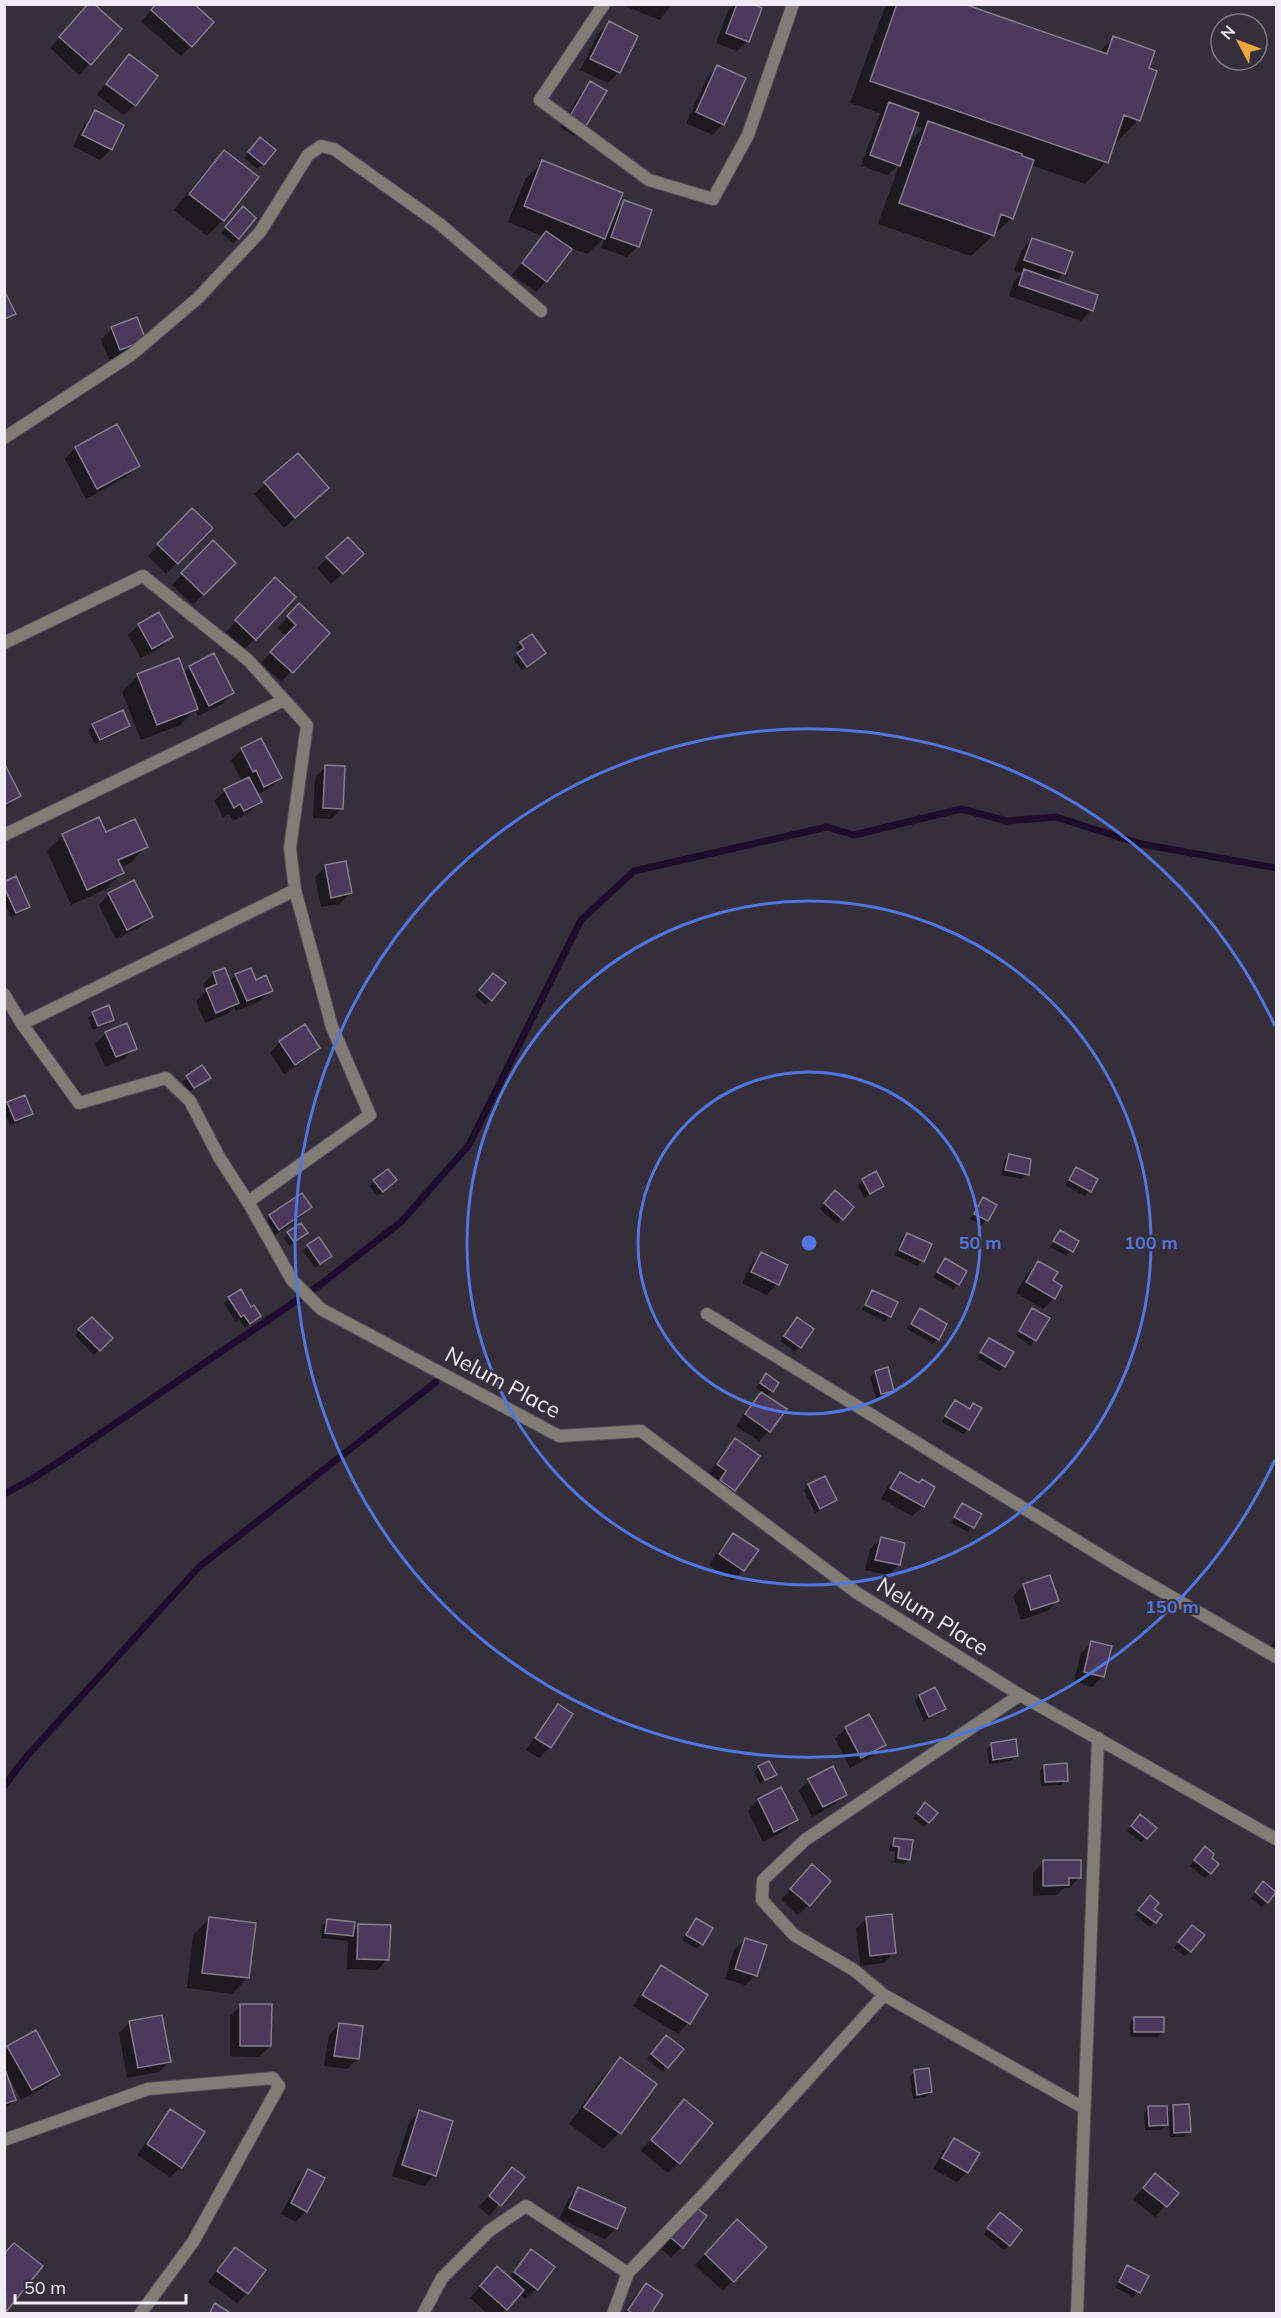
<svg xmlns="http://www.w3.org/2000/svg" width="1281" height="2318" viewBox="0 0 1281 2318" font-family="Mulish,sans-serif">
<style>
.shadow{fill:#0007;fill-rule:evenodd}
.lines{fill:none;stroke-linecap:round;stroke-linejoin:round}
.stream{stroke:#1d0d2b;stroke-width:7}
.building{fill:#4a395b;stroke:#857d8d;stroke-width:1.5}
.minor-casing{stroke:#534d5a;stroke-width:14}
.minor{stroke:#817c75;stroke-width:12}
.ring{fill:none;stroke:#5276df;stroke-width:3}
.labels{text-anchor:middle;stroke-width:4.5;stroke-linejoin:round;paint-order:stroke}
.street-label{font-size:22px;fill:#f0ecf5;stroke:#352f3c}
.centre{fill:#5276df;stroke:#352f3c;stroke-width:3}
.ring-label{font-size:18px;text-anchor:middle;font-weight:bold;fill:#5276df;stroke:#352f3c;stroke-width:4.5;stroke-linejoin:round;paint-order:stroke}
</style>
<rect width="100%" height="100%" fill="#352f3c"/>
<path class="shadow" d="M156,4L191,46L181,56L141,22Z
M628,4H672L660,20L627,7Z
M735,4H749L748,41L737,51L716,43L728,11Z
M886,4H960L1099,52L1113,38L1147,69L1138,120L1117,142L1114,141L1106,162L1085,184L1031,165L1012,218L971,256L878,224L899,165L888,175L861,166L880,113L850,103ZM913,125L923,128L906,145Z
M80,14L120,30L79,75L50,48Z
M609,23L636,37L618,73L608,83L580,70L598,34Z
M129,56L135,105L124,115L97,95Z
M717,67L723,124L713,135L686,123L707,78Z
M591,83L585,125L574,136L560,127L580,94Z
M96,112L122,126L110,150L100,160L73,146L85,123Z
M255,144L263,164L258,169L244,158Z
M224,152L223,220L207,236L174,210L208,168Z
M543,162L614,212L625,202L638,246L627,257L601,248L605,237L587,254L571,248L546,281L536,292L512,275L542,236L508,222L526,178Z
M238,213V238L233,243L221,233Z
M1032,239L1064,273L1056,281L1091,310L1081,321L1009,296L1014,281L1022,273L1014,271L1022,250Z
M136,319L134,350L109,360L101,339L112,329Z
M116,426L138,465L127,476L86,499L65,459L75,448Z
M298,455L317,499L284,528L254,494Z
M192,510L211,528L166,574L148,556Z
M213,542L234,563L193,605L172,585Z
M328,558L352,565L331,584L317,568Z
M265,590L255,639L244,649L226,632Z
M299,605L328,633L281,682L261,663L286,636L277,628Z
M139,625L171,637L160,648L141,658L128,635Z
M531,636L539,658L522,670L513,659L519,653L516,648Z
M213,655L233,693L222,704L198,716L195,710L180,725L141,740L122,692L138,676L183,674L190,667Z
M93,725L128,726L123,731L95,744L88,730Z
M242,749L280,778L269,788L257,795L260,802L249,812L233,821L229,814L223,817L214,801L225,791L242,782L231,760Z
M4,766L20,796L4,809Z
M326,767L342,808L331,819L313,818L315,777Z
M105,834L146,847L130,863L120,868L122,873L106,889L71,905L47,851L63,835Z
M326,866L350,893L340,904L321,907L315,877Z
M4,883L28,907L23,912L11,917L4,902Z
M109,894L151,916L140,927L116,939L99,905Z
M224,969L229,982L236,975L271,990L260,1001L236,1011L234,1007L227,1014L205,1023L196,1001L206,991L203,984L213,974Z
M488,980L504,984L486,1005L475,996Z
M93,1013L113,1019L108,1024L93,1030L88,1018Z
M106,1033L135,1048L124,1059L105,1067L95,1044Z
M280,1042L319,1047L308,1058L284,1074L270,1053Z
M202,1067L204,1082L189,1092L182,1082Z
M8,1104L31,1114L26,1119L10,1125L4,1112V1107Z
M1009,1156L1027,1174L1022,1179L1001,1175L1004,1161Z
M1077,1169L1089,1191L1085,1196L1065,1185Z
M875,1173L882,1186L864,1198L858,1185Z
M374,1181L390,1185L377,1196L370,1186Z
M835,1192L852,1207L837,1224L820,1209Z
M302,1195L310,1207L300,1218L268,1240L259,1227L270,1217Z
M983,1199L995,1206L982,1225L970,1219Z
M1060,1232L1077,1241L1067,1256L1050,1247Z
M288,1233H306L289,1246L284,1238Z
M907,1235L922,1261L917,1266L895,1255L902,1239Z
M308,1246L330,1256L315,1268L303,1251Z
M761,1254L777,1284L767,1295L742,1283L751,1264Z
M945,1260L958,1284L953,1289L933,1277Z
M1038,1263L1051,1281L1054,1298L1043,1309L1016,1293L1028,1273Z
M872,1292L889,1316L885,1321L862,1310L868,1297Z
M229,1299L251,1309L260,1316L245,1328L239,1319L235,1321L224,1303Z
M920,1310L937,1339L933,1344L907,1329Z
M1033,1310L1035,1340L1030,1345L1016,1336Z
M92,1319L111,1338L94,1355L75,1335Z
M797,1319L800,1347L795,1352L780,1341Z
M989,1340L1004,1366L999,1371L977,1358Z
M875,1372L892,1390L887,1395L876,1398L870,1377Z
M762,1380L772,1391L766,1397L769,1431L759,1441L736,1426L751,1404L762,1393L756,1388Z
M955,1402L969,1410L974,1405L968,1429L963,1434L942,1422Z
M735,1440L734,1490L723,1500L710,1491L717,1482L707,1475L724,1451Z
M900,1474L918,1484L923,1506L912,1516L881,1499L889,1484Z
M824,1478L835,1500L831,1505L815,1513L804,1490L809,1485Z
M962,1505L980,1515L968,1532L951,1523Z
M733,1534L743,1570L732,1581L709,1565L723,1545Z
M881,1539L899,1565L888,1575L865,1570L870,1549Z
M1049,1577L1058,1600L1047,1611L1021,1620L1013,1596L1023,1586Z
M1276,1637V1652L1270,1648Z
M1092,1643L1103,1676L1092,1687L1074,1682L1081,1653Z
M935,1689L944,1709L939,1714L924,1721L915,1701L919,1696Z
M558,1706L571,1715L550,1747L539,1758L526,1750L548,1717Z
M846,1728L884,1745L873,1756L850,1768L835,1739Z
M992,1744L1016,1756L1011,1761L989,1764L987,1749Z
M1045,1766L1066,1780L1061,1785L1041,1786L1040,1771Z
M759,1767L775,1774L760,1784L754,1772Z
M809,1780L845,1794L834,1805L812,1817L799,1791Z
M781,1789L796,1820L786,1830L763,1842L748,1811L758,1800Z
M921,1809L936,1813L924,1827L913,1818Z
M1135,1821L1146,1838L1141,1842L1127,1831Z
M894,1840L909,1859L904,1864L894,1863L895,1852L889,1851L890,1845Z
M1200,1853L1209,1858L1210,1873L1205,1878L1190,1866Z
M1043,1862L1080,1877L1069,1888H1064L1057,1895L1033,1896V1873Z
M801,1877L808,1905L798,1915L781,1900Z
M1259,1888L1267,1902L1262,1907L1251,1898Z
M1145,1902L1160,1915L1150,1927L1135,1915Z
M210,1918L248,1977L232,1994L187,1988L193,1935Z
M867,1918L894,1952L884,1963L860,1966L856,1929Z
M696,1920L711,1929L697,1949L682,1940Z
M327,1921L352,1932L359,1926L388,1959L377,1970L347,1969L348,1941L321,1938L322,1926Z
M1187,1931L1202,1935L1185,1956L1174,1948Z
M745,1939L756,1975L745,1985L725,1979L734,1950Z
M661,1967L706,1995L688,2023L678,2034L633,2006L651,1978Z
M241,2006L270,2046L259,2057L230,2056V2016Z
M1135,2018L1163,2032L1158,2037H1130V2023Z
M130,2022L169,2062L159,2072L127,2078L119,2033Z
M340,2024L358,2058L347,2069L324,2066L329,2035Z
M661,2041L667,2067L662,2072L647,2059Z
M8,2047L58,2075L48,2085L21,2100L9,2078L7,2079L14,2100L4,2110V2051Z
M620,2059L655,2084L619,2133L603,2149L569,2124L604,2075Z
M914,2072L931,2092L926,2097L913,2099L910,2077Z
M1173,2107L1189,2132L1184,2137H1170L1169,2122L1161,2130H1145L1144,2113L1149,2108L1166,2114Z
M170,2111L181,2167L170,2177L137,2155L160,2122Z
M420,2112L434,2175L424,2186L392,2176L409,2123Z
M674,2112L678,2163L668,2173L641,2151Z
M954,2140L967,2172L957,2182L933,2169L943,2151Z
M512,2169L522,2178L489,2216L479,2207Z
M309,2171L306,2211L296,2222L281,2214L298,2182Z
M1155,2175L1177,2193L1155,2217L1133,2199Z
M578,2189L616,2228L605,2239L559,2219L568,2200Z
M684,2219L682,2247L671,2257L661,2249Z
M995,2219L1009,2245L1004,2250L984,2234Z
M727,2232L733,2280L723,2291L695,2265Z
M235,2249L247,2293L237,2303L208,2282Z
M531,2251L536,2289L526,2299L519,2294L501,2314H488L470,2298L487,2279L508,2278Z
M4,2254L40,2266L4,2311Z
M1128,2267L1147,2277L1133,2297L1115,2287Z
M646,2285L649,2314H623L635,2296Z"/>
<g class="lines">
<path class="stream" d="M4,1494L32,1479L66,1457L321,1284L401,1222L469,1145L581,920L634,871L827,827L854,835L961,809L1007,821L1056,817L1141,844L1276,868
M4,1786L27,1756L199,1567L436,1382"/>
</g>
<path class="building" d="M88,4H94L122,29L91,65L59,37Z
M156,4H194L214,22L192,47L151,10Z
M737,4H753L762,8L749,42L726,33Z
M897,4H964L1107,54L1113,36L1155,51L1149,68L1157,71L1140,121L1124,115L1108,163L870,81Z
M609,21L638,36L620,73L590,59Z
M129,54L158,76L136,106L106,84Z
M717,65L746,78L724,125L696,112Z
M590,81L607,91L586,126L570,116Z
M889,102L919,113L900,166L870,155Z
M95,110L124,125L112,150L82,135Z
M928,121L1022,154V156L1034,160L1013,219L1001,214L994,236L899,203Z
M260,137L276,150L264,165L248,152Z
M224,150L259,177L224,221L189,194Z
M542,160L623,193L605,239L524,206Z
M624,200L652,210L639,247L611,237Z
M243,206L256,218L239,239L225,227Z
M546,231L572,249L547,282L522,263Z
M1032,238L1073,252L1065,274L1024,260Z
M1024,269L1098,295L1093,311L1019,285Z
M4,290L16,314L4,319Z
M137,317L146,340L120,350L111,327Z
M117,424L140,466L97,489L75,447Z
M298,453L329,488L295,518L264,482Z
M192,508L213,528L178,564L157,544Z
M348,537L364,554L343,574L326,557Z
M213,540L236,563L204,595L181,573Z
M275,577L296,597L256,640L235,620Z
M299,603L330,633L293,673L270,652L296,625L287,616Z
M159,612L173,637L152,649L138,624Z
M532,634L546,653L527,667L517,653L524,648L520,642Z
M214,653L234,693L209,706L189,666Z
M179,658L198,709L157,725L137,674Z
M123,710L130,726L100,740L92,724Z
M261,738L282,778L264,787L256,770L253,772L241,748Z
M4,763L21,796L4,805Z
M325,765L345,766L343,809L323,808Z
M249,777L262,802L244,811L240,804L234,808L224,789Z
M99,817L106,832L135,819L148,847L118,860L124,873L87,890L62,834Z
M346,861L352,893L331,898L325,865Z
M16,876L30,907L16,913L4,887V882Z
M134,880L153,917L127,930L108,893Z
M225,968L239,1003L216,1013L206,989L217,984L213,972Z
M251,968L256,980L266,975L273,991L247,1001L235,974Z
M493,973L506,983L492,1001L479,990Z
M109,1005L114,1020L98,1026L92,1012Z
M127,1023L137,1049L116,1057L105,1032Z
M305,1024L320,1048L295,1065L279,1041Z
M202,1065L211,1078L194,1088L186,1076Z
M25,1095L33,1114L15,1121L7,1102Z
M1009,1154L1031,1159L1029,1175L1005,1170Z
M1076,1167L1098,1179L1091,1192L1069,1180Z
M388,1169L397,1180L383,1192L373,1180Z
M876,1171L884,1186L870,1194L862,1179Z
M835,1190L854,1207L843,1220L824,1203Z
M302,1193L312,1207L279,1230L269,1215Z
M983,1197L997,1205L988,1221L974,1214Z
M301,1223L308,1233L294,1242L287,1232Z
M1060,1230L1079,1241L1073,1252L1053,1241Z
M907,1233L932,1244L924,1262L899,1250Z
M319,1237L332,1256L320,1264L307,1245Z
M761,1252L788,1265L779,1285L751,1272Z
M945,1258L967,1271L959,1285L937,1272Z
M1038,1261L1058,1272L1053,1280L1062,1286L1055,1299L1026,1282Z
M241,1289L251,1307L254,1305L261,1316L250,1324L244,1315L241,1317L228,1297Z
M872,1290L898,1302L891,1317L865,1305Z
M920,1308L947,1324L939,1340L911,1324Z
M1032,1308L1050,1318L1036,1341L1019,1331Z
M92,1317L113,1338L100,1351L78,1329Z
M797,1317L814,1329L801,1348L784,1336Z
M989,1338L1014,1352L1005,1367L980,1352Z
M888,1367L894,1391L881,1394L875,1371Z
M766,1373L779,1383L773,1392L760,1383Z
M761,1392L787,1409L770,1432L745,1414Z
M955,1400L970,1409L973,1403L982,1408L969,1430L945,1416Z
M735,1438L760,1456L735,1491L720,1480L726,1471L717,1464Z
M900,1472L919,1483L922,1479L935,1487L924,1507L890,1488Z
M825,1476L837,1500L820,1509L808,1484Z
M962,1503L982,1514L974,1528L954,1517Z
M733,1533L759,1550L744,1571L719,1554Z
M881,1537L905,1543L900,1565L875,1560Z
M1050,1575L1059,1601L1031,1610L1023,1584Z
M1091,1641L1112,1646L1104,1677L1084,1672Z
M935,1687L946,1709L929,1717L919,1695Z
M558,1704L573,1714L551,1748L535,1738Z
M869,1714L886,1745L861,1758L845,1727Z
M1016,1739L1018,1756L993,1760L991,1743Z
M769,1761L777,1775L765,1780L758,1766Z
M1067,1763L1068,1781L1045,1782L1044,1765Z
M833,1766L847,1795L823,1807L808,1779Z
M781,1787L798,1820L774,1832L758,1799Z
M925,1802L938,1813L929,1823L917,1813Z
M1140,1814L1157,1828L1147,1839L1131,1826Z
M894,1838L913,1840L910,1860L898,1858L899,1847L893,1846Z
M1205,1846L1214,1854L1212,1858L1219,1864L1211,1874L1194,1860Z
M1043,1860H1081V1878H1069V1885L1043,1886Z
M812,1864L831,1881L810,1906L790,1889Z
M1263,1881L1276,1892L1268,1903L1255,1892Z
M1150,1895L1159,1903L1154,1909L1162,1915L1156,1923L1138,1910Z
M892,1914L896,1953L870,1956L866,1917Z
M209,1917L256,1923L249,1978L202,1973Z
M696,1918L713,1928L703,1945L686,1935Z
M327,1919L355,1922L353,1936L325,1933Z
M358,1924L391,1925L389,1960L357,1959Z
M1192,1925L1205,1935L1191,1952L1178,1942Z
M745,1938L767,1945L757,1976L735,1969Z
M661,1965L708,1995L690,2024L642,1995Z
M240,2004H272L271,2046H240Z
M162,2015L171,2062L138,2068L129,2021Z
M1134,2017H1164V2032H1134Z
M339,2023L363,2026L359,2059L334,2056Z
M36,2030L60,2075L32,2090L7,2046Z
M666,2035L684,2049L668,2068L651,2054Z
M620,2057L657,2084L621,2134L584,2107Z
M929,2068L932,2092L917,2095L914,2070Z
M4,2072H6L16,2100L4,2104Z
M684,2099L713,2123L680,2164L651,2140Z
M1189,2104L1191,2132L1174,2133L1173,2105Z
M1148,2106H1167L1168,2125L1149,2126Z
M170,2109L205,2132L182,2168L147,2144Z
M419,2110L453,2121L436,2176L402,2165Z
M954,2138L980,2153L968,2173L942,2158Z
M512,2167L525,2177L501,2206L489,2196Z
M308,2169L325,2178L307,2212L291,2203Z
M1155,2173L1179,2193L1167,2207L1143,2188Z
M578,2187L626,2208L617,2229L569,2208Z
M694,2206L707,2216L683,2248L670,2237Z
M1000,2212L1022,2230L1010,2246L987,2228Z
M737,2219L767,2247L734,2282L705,2254Z
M14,2243L43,2266L6,2312L4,2254Z
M235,2247L266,2270L248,2294L217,2271Z
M531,2249L555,2267L538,2290L514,2272Z
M1127,2265L1149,2276L1140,2293L1119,2282Z
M497,2266L524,2290L507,2310L480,2286Z
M646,2283L663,2295L651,2314H633L628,2310Z
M215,2303L232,2314H209Z"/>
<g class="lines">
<defs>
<path id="minor" d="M604,4L540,100L649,180L713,199L748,135L793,4
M4,438L131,355L198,298L260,232L308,155L321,146L334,149L441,225L541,311
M4,643L143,576L248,660L307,725L290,848L295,890L332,1027L370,1115L248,1202
M4,835L284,700
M4,994L22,1024L79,1103L166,1078L190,1101L219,1157L248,1202L292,1280L321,1309L559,1436L641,1431L857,1593L1020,1695L1276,1839
M22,1024L295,890
M707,1314L1118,1566L1276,1657
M884,1995L1084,2108
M4,2140L148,2089L273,2078L279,2086L193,2242L140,2314
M628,2273L704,2194L884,1995L854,1970L794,1935L762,1900L763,1880L805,1840L1020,1695
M423,2314L442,2278L489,2231L526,2206L628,2273L613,2314
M1077,2314L1098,1738"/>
</defs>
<use href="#minor" class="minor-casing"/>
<use href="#minor" class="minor"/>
</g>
<g class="ring">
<circle cx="809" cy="1243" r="171"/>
<circle cx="809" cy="1243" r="342"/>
<path d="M1275 1460A514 514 0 1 1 1275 1026"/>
</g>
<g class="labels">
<g class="street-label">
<text transform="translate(503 1382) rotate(28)" y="8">Nelum Place</text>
<text transform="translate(933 1616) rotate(32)" y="8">Nelum Place</text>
</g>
</g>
<circle cx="809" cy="1243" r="9" class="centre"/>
<g class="ring-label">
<text x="980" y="1249">50 m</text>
<text x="1151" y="1249">100 m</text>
<text x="1172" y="1613">150 m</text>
</g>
<rect width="1281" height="2318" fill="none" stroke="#f0ecf5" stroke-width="12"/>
<g transform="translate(1239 42) rotate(311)"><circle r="28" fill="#352f3c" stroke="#807b86" stroke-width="1.5"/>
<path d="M0-4.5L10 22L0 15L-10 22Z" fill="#efa73e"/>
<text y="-9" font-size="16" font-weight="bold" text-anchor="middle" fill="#f0ecf5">N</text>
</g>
<path d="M15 2294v9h171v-9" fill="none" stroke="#f0ecf5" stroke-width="3"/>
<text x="24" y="2294" font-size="18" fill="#f0ecf5" stroke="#352f3c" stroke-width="4.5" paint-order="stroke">50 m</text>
</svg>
